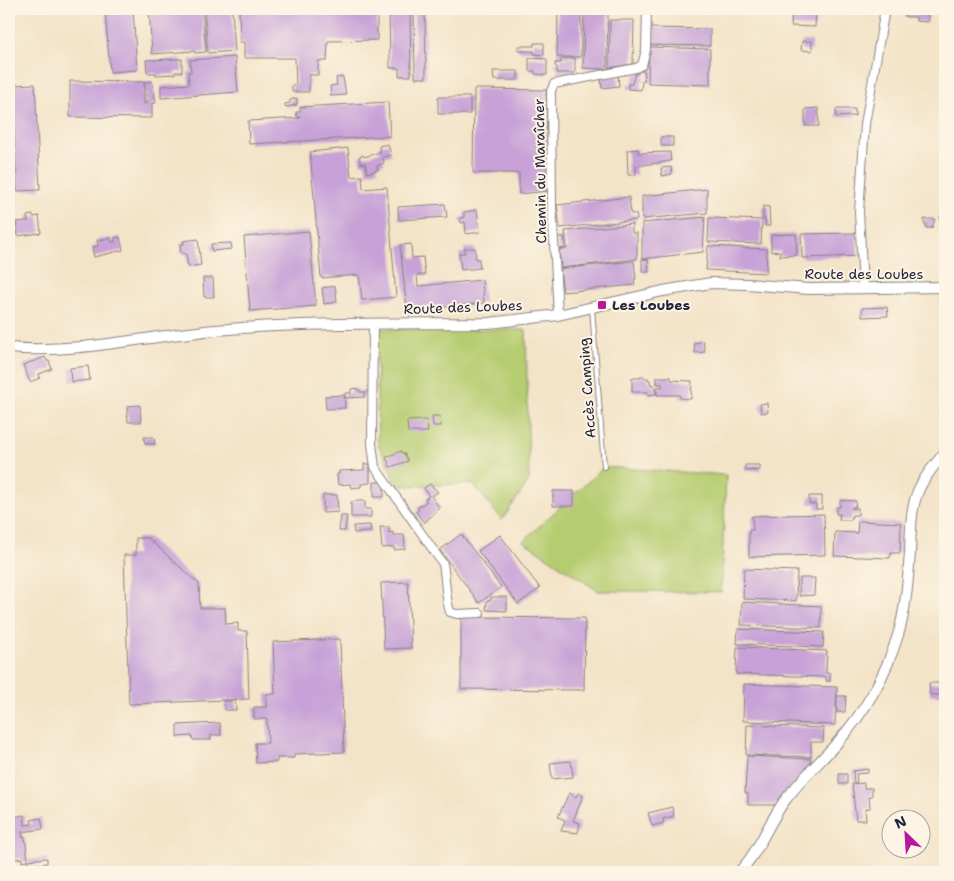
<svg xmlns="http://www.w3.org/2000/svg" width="954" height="881" viewBox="0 0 954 881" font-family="'Shantell Sans',sans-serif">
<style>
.green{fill:#b6cc70;stroke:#6c7756}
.building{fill:#c7a1d7}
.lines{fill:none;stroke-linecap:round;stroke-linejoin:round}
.lane-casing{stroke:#8a8281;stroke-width:6}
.street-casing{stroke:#8a8281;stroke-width:10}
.secondary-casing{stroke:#8a8281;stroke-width:12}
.lane{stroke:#fff;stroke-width:4}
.street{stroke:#fff;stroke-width:8}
.secondary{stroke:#fff;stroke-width:10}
.poi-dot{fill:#b5179e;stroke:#fcf5e5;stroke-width:2}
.labels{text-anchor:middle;stroke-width:4;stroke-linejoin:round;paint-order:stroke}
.street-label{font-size:14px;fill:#22223b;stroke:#fcf5e5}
.poi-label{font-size:14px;font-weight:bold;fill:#22223b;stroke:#fcf5e5;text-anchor:start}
</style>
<rect width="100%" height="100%" fill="#fcf5e5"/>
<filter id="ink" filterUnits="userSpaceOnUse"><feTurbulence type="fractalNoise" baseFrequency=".02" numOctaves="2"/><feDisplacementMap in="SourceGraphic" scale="10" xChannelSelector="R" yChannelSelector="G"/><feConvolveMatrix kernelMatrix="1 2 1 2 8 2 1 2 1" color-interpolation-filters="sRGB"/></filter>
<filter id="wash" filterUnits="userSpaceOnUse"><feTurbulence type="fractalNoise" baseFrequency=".0096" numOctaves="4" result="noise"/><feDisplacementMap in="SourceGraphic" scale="20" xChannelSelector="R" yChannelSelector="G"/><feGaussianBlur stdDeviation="1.12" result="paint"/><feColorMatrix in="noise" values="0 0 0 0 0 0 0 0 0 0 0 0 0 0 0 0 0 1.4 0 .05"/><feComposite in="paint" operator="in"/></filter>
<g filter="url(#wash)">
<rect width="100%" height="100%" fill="#f3e3c7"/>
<path class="green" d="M376,329L526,330L529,481L502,520L473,484L398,486L378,444Z
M604,467L726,475L721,592L598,591L523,541Z"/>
<g id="blocks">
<path class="building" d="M9,9H10L14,70H9Z
M105,9H133L137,70L110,72Z
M149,9H202L206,52L195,53L194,51L152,54Z
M204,9H232L235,51L208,53Z
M239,9H377V40L328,41L327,61H318V75H309V92H292V85H296L295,58H244V42H240Z
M389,9H410L411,76H399V68H390Z
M414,9H425L426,78H415Z
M558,9H581V57H557Z
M584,9H608L607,69L583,68Z
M792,9L816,10L815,27L791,26Z
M894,9H928V22L916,21V17H905V13L894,12Z
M610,20H634L633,64L609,68Z
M649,28L710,29V46L649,45Z
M802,41H812V51L801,50Z
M534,43H544V55L534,54V51H518V46H534Z
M649,47L710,49V85L648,83Z
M235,57L238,92L161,98V86L189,84L188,72H191L190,60Z
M529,58L547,59V75L535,74V71H529Z
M568,58H575V73H557V67L555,66V63H561V59Z
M182,59V72H175V74L156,75V73H147L146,60Z
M493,71H518V80H494Z
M638,71H645L644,81H642L641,90L628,89V84H632L635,74H638Z
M618,76L619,86L602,88L601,77Z
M343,77L346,95L331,96L330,86L337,85L336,78Z
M70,81L144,82V104L148,103L144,82L152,81L156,103H152V118L70,117Z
M35,84L40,190L17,191L12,85Z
M474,89L546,90L548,191L519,194V173H473Z
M438,97H470V114H438Z
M297,98V105L285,107V104L290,103V100Z
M388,102L390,136L249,144L248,121L300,118V117H297L296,112H300V107Z
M818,108L819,126H805V109Z
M836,109H855V116L836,117Z
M661,137H673V146H661Z
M388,144L391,155L383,157L384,163L377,166L378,170L367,173L365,163L361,164L359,157L363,155L364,157L380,152L379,146Z
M348,148L351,177L362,176L363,189L387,187L396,297L362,300L359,275L321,278L310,152Z
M638,149V153L670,152L671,161L636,166V175H628L627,150Z
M671,167L672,174L662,176L661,168Z
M707,189V213L642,219V196Z
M629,197L631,214H636L637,220L560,228L557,205Z
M445,204L447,217L399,220L398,207Z
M763,206L769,207L770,226H765V219H763Z
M477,210L480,232L466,234L465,222L461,223L460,218L464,217V212Z
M33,215V217L39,216L41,233L18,236L16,222L28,221L27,216Z
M940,216H945V241H941Z
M705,217L703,252L642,259V223Z
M709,218L762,220L761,244L708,242Z
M924,219H935L932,228H926V224H924Z
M632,224V233H637V259L561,268L559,250L567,249L565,231Z
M309,231L316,306L250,311L244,237Z
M857,233L858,256L802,258L801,234Z
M796,234L797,255L780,256V251L771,252V235Z
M120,237L123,250L94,257L92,247L98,246L97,240L111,238L112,242H115L114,238Z
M557,237H564L565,248L558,249Z
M198,239L201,265L188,267L186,254L181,253L180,244H184L183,241Z
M231,243L232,249L212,251L211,244Z
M411,244L412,258L423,257L425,275H417L418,286L482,280L484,303L407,311L400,245Z
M708,246L767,249L766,273L706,270Z
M464,248H475L476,259H479L480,268L461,270L459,253H465Z
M648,259L649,272H642V260Z
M634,261L636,279H634L635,285L563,292L560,269Z
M203,278H213L214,297H204Z
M335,286L337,302L324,304L322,288Z
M887,307L888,316L862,317V308Z
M703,341L705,352L695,353L694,343Z
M45,357L47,361H49L52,369L39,374L40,378L30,382L23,365Z
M88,366L90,380L71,382L70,368Z
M641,376H644V378H648V380H650L651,385H654L656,394L648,395V392H632V378H641Z
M657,377H671V380L692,381L691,399L680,398V395H657V387H662V384H657Z
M357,388V390H360V392H365V397L345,398V393H351V389Z
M344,395L345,408L326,409L325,396Z
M767,403L768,412L761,413L760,404Z
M140,405L141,422H128L127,406Z
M432,416H440L441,426H433Z
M427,420L428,432H408L407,421Z
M144,437H154L155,444H145Z
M401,451L403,454L404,453L408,461L390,467L386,457Z
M364,464H370V483L361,484V487L351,488L350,484L338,485L337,474H339V471L364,470Z
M745,465H760V470L745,471Z
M374,482H384V497H374Z
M430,484L438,492L431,496L440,508L424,523L416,512L419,510L417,508L427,501L425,499L429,496L424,488Z
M553,491H574V506H553Z
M323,495H337L338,512L323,513Z
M809,496H822V509H816V504H809Z
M840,500L856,501L855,507L851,508H858V515H852L851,520H839L840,514H836L837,507H840Z
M357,501H365V509H371V517H351V502Z
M824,514L825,555L749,557V530H753L752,516Z
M341,516H347L345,531H339Z
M858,521L901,523L900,553H891L890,558L834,556L835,532L857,533Z
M370,525L371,532L354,533L353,526Z
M380,527H389V533L393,532V535H404L405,549L394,550V547L382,548Z
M461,534L501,587L479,603L440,550Z
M500,535L540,588L518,604L478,551Z
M136,538H148L199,584L200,608H225L226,624L238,623V631H247L249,699L129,704L124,555H136Z
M744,569L797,571L796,601L743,599Z
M800,578H815L814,595L799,596Z
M408,582L411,648L384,649L381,583Z
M491,597H507V611L486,610L487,601L491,600Z
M742,602L821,606V628L741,625Z
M461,617L585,618L584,690L461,689Z
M738,629L824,632L823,647L737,644Z
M340,639L344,752L294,754V758H277V762L256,763L255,743H268L267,719H254V707H266V694H275L273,642Z
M737,647L827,651L826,673H830V681H826V677L736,674Z
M929,683H941L942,695H930Z
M744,684L837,687L835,725L743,721Z
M837,696H846L845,712H837Z
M224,701H235L236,710H225Z
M220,723L221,735H211V740H193L192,736L177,737V725Z
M747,725L824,728L823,742H811V757L746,755Z
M747,756L811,759V765L775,805H748V793H745Z
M571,761L573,777L552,779L550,763Z
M868,769V773L856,774L857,782L854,783L853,771Z
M839,774H847V784H839Z
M864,783V788H872V796L869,797L870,808L865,809L866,820H856L852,784Z
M569,793L576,797L578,793L583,796L573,821L580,823L578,833L561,831L565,820L558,817Z
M672,807L674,816L663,819L664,823L652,826L648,813Z
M24,815L25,825L32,824L31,820L41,818L43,829L22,832L23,838L25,837L28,860L47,858V863L29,865L28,861L22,862V858L9,860V854H13L11,850L9,837V818Z"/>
</g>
</g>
<g filter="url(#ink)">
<use href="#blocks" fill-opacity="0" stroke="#8a8281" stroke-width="1"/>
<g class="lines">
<defs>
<path id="lane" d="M592,308L604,467"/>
<path id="street" d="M863,287L859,212L865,124L885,9
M558,315L552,205L551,91L554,84L636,68L642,65L646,50L647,9
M373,324L372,444L375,467L443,564C446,580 445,597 450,612L457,614L480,613"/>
<path id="secondary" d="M9,348C78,354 147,336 216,330C307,322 398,324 489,323L558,315L663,291L711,283L747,284L809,289L945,287
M739,872C760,851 768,822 786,799C801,779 820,762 837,743C865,712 886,674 898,635C906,609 908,579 910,552C911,532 910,508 919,489C925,475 936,464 945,452"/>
</defs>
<use href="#lane" class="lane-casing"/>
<use href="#street" class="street-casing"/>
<use href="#secondary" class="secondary-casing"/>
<use href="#lane" class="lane"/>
<use href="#street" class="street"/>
<use href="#secondary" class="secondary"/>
</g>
</g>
<rect class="poi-dot" x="597" y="300" width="10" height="10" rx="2.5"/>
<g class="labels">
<g class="street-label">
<text transform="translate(540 171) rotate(-91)" y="5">Chemin du Maraîcher</text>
<text x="864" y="279">Route des Loubes</text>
<text transform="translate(463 307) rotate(-2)" y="5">Route des Loubes</text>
<text transform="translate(587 388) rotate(-94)" y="5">Accès Camping</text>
</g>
<g class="poi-label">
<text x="612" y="310">Les Loubes</text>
</g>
</g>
<rect width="954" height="881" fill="none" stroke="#fcf5e5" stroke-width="30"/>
<g transform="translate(906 834) rotate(335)"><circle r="24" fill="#fcf5e5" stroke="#a5a1a1"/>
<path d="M0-4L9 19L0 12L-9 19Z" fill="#b5179e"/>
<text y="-8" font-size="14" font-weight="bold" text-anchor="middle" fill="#22223b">N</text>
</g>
</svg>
